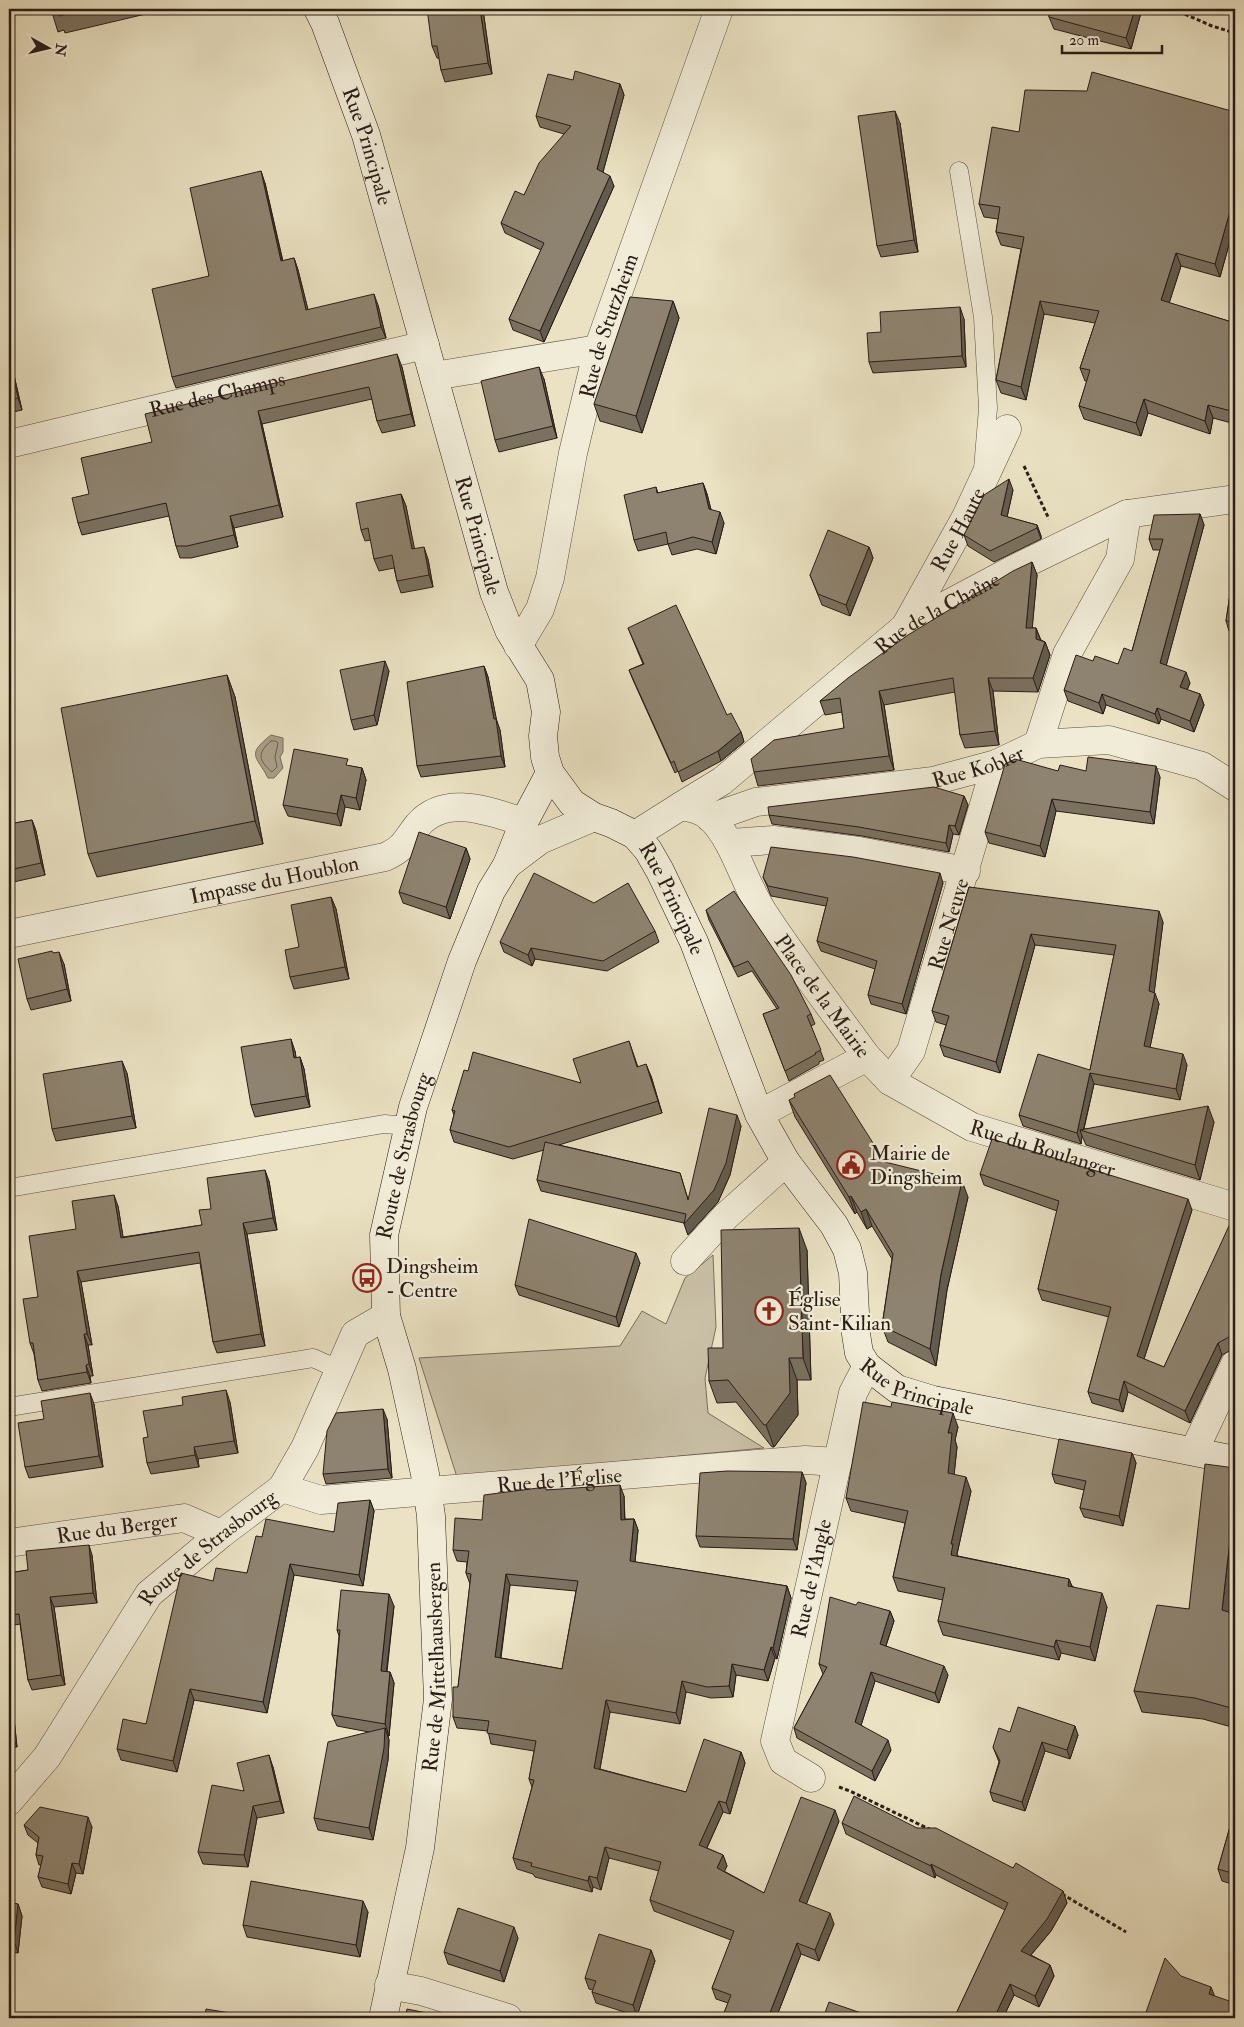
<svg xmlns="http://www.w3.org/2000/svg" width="1244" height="2027" viewBox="0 0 1244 2027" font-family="'IM FELL Double Pica',serif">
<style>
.green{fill:#c9c0a6;stroke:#7a6e5e}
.water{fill:#a99f88;stroke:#766b5a}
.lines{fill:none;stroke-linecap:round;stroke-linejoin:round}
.shore{stroke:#6a5e4f;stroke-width:1}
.lane-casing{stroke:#5a4e41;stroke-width:19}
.street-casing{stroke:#5a4e41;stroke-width:29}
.secondary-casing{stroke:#2a1c16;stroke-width:29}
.path{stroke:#2a1c16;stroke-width:3;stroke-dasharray:4 2.5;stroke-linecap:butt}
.lane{stroke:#f1ecd8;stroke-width:18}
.street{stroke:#f1ecd8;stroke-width:28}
.secondary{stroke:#f1ecd8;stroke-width:28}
.wall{fill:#7a7160;stroke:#2a1c16;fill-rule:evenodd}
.shaded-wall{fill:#635c4e;stroke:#2a1c16}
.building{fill:#8e8370;stroke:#2a1c16;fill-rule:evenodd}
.labels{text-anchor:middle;stroke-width:4.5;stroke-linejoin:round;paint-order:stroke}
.street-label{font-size:21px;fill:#2a1c16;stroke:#f1ecd8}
.poi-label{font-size:21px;fill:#2a1c16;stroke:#f1ecd8;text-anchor:start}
</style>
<rect width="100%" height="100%" fill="#eae2c3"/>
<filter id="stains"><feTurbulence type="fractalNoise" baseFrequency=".004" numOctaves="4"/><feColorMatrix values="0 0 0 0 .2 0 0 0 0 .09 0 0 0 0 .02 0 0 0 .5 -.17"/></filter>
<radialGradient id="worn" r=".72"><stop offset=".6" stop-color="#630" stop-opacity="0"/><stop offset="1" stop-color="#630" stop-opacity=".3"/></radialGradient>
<path class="green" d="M713,1255L716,1327L705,1378L708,1413L764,1448L457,1477L419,1358L620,1346L642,1311L666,1324L685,1278Z"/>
<path class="water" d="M271,735L283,738V752L280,757L283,768L274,778H268C256,755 246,755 271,735Z"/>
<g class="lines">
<path class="shore" d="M271,741H276L278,743L275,757L277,767L272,772C258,760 257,753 271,741Z"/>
<defs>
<path id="lane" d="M959,171L983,317L988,408L983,469
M9,1188L384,1124L409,1126
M9,1407L313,1358L340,1370"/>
<g id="street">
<path d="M434,376L598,349"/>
<path id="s1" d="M9,444L425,345"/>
<path id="s2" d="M905,627L966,517L1007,429"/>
<path id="s3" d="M518,646L540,609L550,578L573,453L598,349L719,9"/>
<path d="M1038,744L1067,654L1120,559L1127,514"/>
<path id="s4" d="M681,806L722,781L905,627L1012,570L1127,514L1235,499"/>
<path id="s5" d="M710,818L756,802L933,781L996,764L1038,744L1109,740L1202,766L1235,787"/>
<path id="s6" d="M635,835L681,806C692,808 703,810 712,819C736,845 743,881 763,912C795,961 832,1009 867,1057L759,1114"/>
<path d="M731,843L773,840L859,851L966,871"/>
<path id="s7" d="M9,934L385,857C405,848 405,841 418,825C446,793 490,812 524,822"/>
<path id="s8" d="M867,1057L890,1081L972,1127L1235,1207"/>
<path id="s9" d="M890,1081L911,1051L996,764"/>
<path d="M685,1261L726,1216L786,1162"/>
<path d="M1194,1451L1235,1364"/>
<path id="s10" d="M282,1488L321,1500L805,1460L838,1462"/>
<path id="s11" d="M9,1543L184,1518L221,1534"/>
<path id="s12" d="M811,1778L783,1761L775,1741L853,1393L867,1366"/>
<path id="s13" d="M9,1801L47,1757L149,1594L221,1534L282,1488L305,1448L355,1334L386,1316"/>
<path d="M389,1985L421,1991L508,2018"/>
</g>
<g id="secondary">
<path id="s14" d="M318,9L325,23L366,135L494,592L509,630L540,680L546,712L543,736L545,757L550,773L572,803L594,817L611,823L635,835L648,850L660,871L694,942L759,1114L786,1162L834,1225L847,1249L853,1273L856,1334L859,1353L867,1366L897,1389L933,1400L1235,1460"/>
<path d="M507,865L540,840L594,817"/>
<path id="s15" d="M383,2018L420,1848L438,1699L431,1516L425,1474L402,1369L386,1316L384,1235L413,1107L462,961L491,891L507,865L524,822L550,773"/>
</g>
</defs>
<use href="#lane" class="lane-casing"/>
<use href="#street" class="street-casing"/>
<use href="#secondary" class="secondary-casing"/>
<path class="path" d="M1173,9L1212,26L1235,33
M1024,466L1049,519
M839,1787L850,1791L931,1830
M1062,1894L1126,1932"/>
<use href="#lane" class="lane"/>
<use href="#street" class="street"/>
<use href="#secondary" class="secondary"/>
</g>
<path class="wall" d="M51,9H167L65,33L64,30L58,32Z
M1049,9H1142L1131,49L1054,29L1049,17Z
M483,10L492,74L445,82L441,70L439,58H437L432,46Z
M573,80L620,84L624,95L603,172L614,186L544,342L513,330L509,319L541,250L505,233L501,223L524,195L564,134L540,127L536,116Z
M1235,112V223L1220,277L1181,266L1169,303L1235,323V424L1213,418L1210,434L1148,413L1141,436L1084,419L1079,406L1087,381H1085L1080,368L1095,323L1044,314L1026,400L1001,393L996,380L1021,249L1001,245L996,232L998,219L984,217L979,204L1019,132Z
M900,123L918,252L881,257L877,246Z
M265,183L283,261L294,258L298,270L308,310L378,305L386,338L176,388L172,377L209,276Z
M673,301L679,318L642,433L600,421L594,404Z
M964,319L966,367L873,373L869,362L881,332Z
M9,354L22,410L9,413Z
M402,367L415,426L382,433L377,421L372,399L262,424L283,517L234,528L238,547L191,558H180L176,546L169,516L82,535L78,523L89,494L152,442Z
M544,379L557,438L499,452L495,440Z
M703,483L707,494L711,510L724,523L716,554L697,549L672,555L668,544L638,551L634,540L656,487L658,493Z
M1013,490L1007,517L1037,525L1041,536V539L994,562L968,546L964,535Z
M401,494L406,506L414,549L428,559L433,587L401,593L397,581L394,568L379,571L374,559L371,540L365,541L361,530Z
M1200,514L1204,525L1166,665L1190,683L1187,690L1200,694L1204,705L1194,732L1161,719L1159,724L1106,705L1103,714L1068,701L1064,690L1093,661L1118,664L1132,651L1160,550H1153L1149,539Z
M869,547L873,558L850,616L822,605L810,575Z
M1235,561V632L1229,631L1226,621Z
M1032,562L1037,575L1032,628H1036L1041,640L1045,642L1050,655L1038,692L993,691L999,745L965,748L960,735L955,692L884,705L894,770L758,786L754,772L844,728L842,712L825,715L820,701Z
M628,628L727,715L741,732L744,742L721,761L682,782L678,771L675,773L633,680L629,670L643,664Z
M484,666L488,677L496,719L500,730L505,767L421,777L417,766Z
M389,671L377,725L354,730L351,720Z
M227,675L235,697L263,844L97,877L88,854Z
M350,766L362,768L366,780L360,810L345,807L341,826L288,816L283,805Z
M1058,771H1086L1160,777L1154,824L1056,811L1045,857L989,843L985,832Z
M964,796L968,805L959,835L953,834L949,852L862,836L772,824L769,815Z
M32,820L36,831L45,875L9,883V824Z
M466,848L470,859L450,919L403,903L399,892Z
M763,877L943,883L906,1014L871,1004L868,995L875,969L821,951L817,941L826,906L771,896L767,886Z
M969,887L1163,922L1154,993L1159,1004L1150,1047L1187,1065L1180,1100L1094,1084L1084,1129L1214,1122L1200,1180L1086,1145L1082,1136L1081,1144L1023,1126L1019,1115L1090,1070L1114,955L1035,945L1000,1073L944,1056L940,1045L946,1025L936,1022L932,1011Z
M331,897L336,909L349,979L294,989L290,977L299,947Z
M706,910L811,1014L815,1024L811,1026L824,1060L819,1062V1064L789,1081L763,1014L777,1009L752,971L738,977L709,920Z
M655,931L659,942L607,971L535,959L532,966L504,952L500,942Z
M53,953L64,964L71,1001L31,1010L27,999Z
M629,1041L638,1067L651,1076L662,1113L559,1145L680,1173L688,1199L741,1126L730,1175L718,1202L688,1235L684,1223L541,1191L537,1180L544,1150L513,1159L454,1142L450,1130L454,1115L452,1110L468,1071L581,1083Z
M295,1051L296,1058L300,1057L304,1069L310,1107L255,1117L251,1105Z
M127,1073L136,1128L56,1141L52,1129Z
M789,1100L885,1162L968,1197L947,1290L936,1366L888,1342L882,1326L892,1259L872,1226L867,1229L857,1212L855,1214L795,1117Z
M980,1174L1192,1210L1144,1359L1164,1367L1235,1215V1349H1233L1222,1355L1190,1423L1128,1392L1123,1412L1092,1403L1088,1392L1109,1317L1042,1300L1038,1289L1057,1211L984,1185Z
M269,1181L277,1230L247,1234L265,1346L217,1353L213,1342L200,1263L81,1282L92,1345H88L93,1376H90L91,1383L42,1391L38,1380L34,1354L30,1343L38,1297L76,1229L118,1206L123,1237L202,1225L211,1209Z
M807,1250L811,1380H797L798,1415L774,1447H772L736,1402L717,1403L709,1381L723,1348Z
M640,1263L619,1327L519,1295L515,1285Z
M230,1402L238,1453L198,1459L199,1467L151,1474L147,1463L148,1437Z
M94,1404L103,1467L29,1478L25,1467L44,1419Z
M891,1407L958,1427L955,1440L957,1447L954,1474L971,1491L957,1554L958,1556L1069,1579L1072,1586L1107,1607L1095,1661L1061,1653L1059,1660L943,1635L938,1621L943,1600L898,1591L893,1577L905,1523L851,1511L846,1498Z
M387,1419L392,1478L326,1484L323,1474Z
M1132,1453L1136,1463L1123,1526L1084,1517L1080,1508L1084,1490L1055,1483L1052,1474Z
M1235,1468V1586L1232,1613L1235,1614V1728L1203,1719L1142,1712L1134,1691L1189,1609Z
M802,1472L806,1483L797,1550L700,1547L696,1536Z
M547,1490L624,1496L625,1519H634L638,1530L635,1562L787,1586L791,1598L777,1659L775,1658L768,1681L736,1675L733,1697L711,1698L686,1692L680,1724L610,1712L600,1769L686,1792L741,1752L745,1763L730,1814L723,1812L707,1848L723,1855L727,1866L724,1871L764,1893L839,1821L806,1904L834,1924L819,1961L801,1954L776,2018H722L728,2003L716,1999L712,1988L731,1940L654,1911L650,1900L659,1871L609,1858L601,1890L593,1887L592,1892L535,1877L533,1874L517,1869L513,1858L532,1787L529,1779L534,1751L491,1744L488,1731L457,1728L453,1717L458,1687L470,1584L466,1573L467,1562L457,1561L453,1550L482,1520ZM510,1585L576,1591L562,1669L501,1658Z
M370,1500L374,1511L363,1586L294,1575L267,1713L194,1700L177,1772L121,1760L117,1749L146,1724L213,1581L247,1573L262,1537L334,1532Z
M92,1555L97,1603L54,1607L65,1685L32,1690L28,1680L20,1624L9,1626V1573L28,1570Z
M856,1605L890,1611L894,1621L886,1646L948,1675L939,1703L875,1681L861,1725L891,1750L875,1781L797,1738L794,1728L823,1674L819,1664Z
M394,1606L387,1672H390L394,1683L389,1736H388L389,1740L388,1760L373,1840L318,1830L314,1818L369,1732L337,1726L332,1715L339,1636L337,1630Z
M9,1710H11L14,1719L17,1747L9,1748Z
M1010,1732L1078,1735L1070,1759L1045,1751L1025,1811L993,1801L990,1792L999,1762L993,1747Z
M273,1767L284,1813L257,1818L248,1867L203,1864L198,1852Z
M1235,1809V1885L1222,1881L1218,1869Z
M842,1823L917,1828L1013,1868L1063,1891L1067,1903L1051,1931L1031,1955L1050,1965L1054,1976L1039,2007L1014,1995L1003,2018H954L1005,1910L936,1875L935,1878L846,1834Z
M24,1825L92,1827L83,1874L76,1873L71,1894L42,1887L38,1877L41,1865H39L36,1855L38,1843L28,1835Z
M9,1903L18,1904L22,1916L18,1953L9,1952Z
M368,1912L360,1957L247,1937L243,1925Z
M518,1938L504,1982L448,1964L444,1952Z
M651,1950L655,1961L637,2016L596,2003L592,1992L593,1990L589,1989L585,1978Z"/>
<path class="shaded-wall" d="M480,9H482L483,10L492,74L488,63Z
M1135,9H1142L1131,49L1126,38Z
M620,84L624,95L601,179L597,169Z
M895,111L900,123L918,252L914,240Z
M261,171L265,183L285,273L281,261Z
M610,176L614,186L544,342L540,331Z
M1235,194V223L1220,277L1215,264Z
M1176,253L1181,266L1166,313L1161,300Z
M294,258L298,270L311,322L306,310Z
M374,294L378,305L386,338L381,327Z
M673,301L679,318L642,433L636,416Z
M1040,301L1044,314L1026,400L1021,387Z
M960,307L964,319L966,367L962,356Z
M9,354L10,358L22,410L18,398L9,358Z
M397,354L402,367L415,426L411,414Z
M539,367L544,379L557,438L553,426Z
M1144,399L1148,413L1141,436L1136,423Z
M1208,405L1213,418L1210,434L1205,421Z
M258,411L262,424L283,517L279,505Z
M1009,479L1013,490L1005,526L1001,515Z
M703,483L707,494L714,521L709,509Z
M401,494L406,506L417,561L412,549Z
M720,512L724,523L716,554L712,542Z
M1200,514L1204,525L1164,674L1160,663Z
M230,516L234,528L238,547L234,535Z
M1037,525L1041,536V539L1037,528Z
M424,547L428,559L433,587L429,575Z
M869,547L873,558L850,616L846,605Z
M1032,562L1037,575L1031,642L1026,628Z
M1036,628L1041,642L1036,639Z
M1045,642L1050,655L1038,692L1033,678Z
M385,661L389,671L377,725L374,715Z
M484,666L488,677L497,722L496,719L500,730L505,767L501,756Z
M1186,672L1190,683L1184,698L1180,687Z
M227,675L235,697L263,844L255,821Z
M988,678L993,691L999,745L995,731Z
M879,691L884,705L894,770L889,756Z
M1102,694L1106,705L1103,714L1099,703Z
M1200,694L1204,705L1194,732L1190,721Z
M1157,708L1161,719L1159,724L1155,714Z
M741,732L744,742L721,761L718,751Z
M1156,766L1160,777L1154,824L1150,812Z
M362,768L366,780L360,810L356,798Z
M341,795L345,807L341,826L337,814Z
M964,796L968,805L959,835L955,826Z
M1052,799L1056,811L1045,857L1040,846Z
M32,820L36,831L45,875L41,863Z
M949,825L953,834L949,852L946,843Z
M466,848L470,859L450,919L446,907Z
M940,873L943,883L906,1014L902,1004Z
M331,897L336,909L349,979L345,967Z
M1159,911L1163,922L1153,1002L1155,993L1159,1004L1148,1057L1144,1046L1149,991Z
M1031,934L1035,945L1000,1073L996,1062Z
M531,948L535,959L532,966L528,955Z
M59,952L64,964L71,1001L67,989Z
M291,1039L295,1051L298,1070L294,1058Z
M1183,1054L1187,1065L1180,1100L1176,1089Z
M300,1057L304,1069L310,1107L306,1096Z
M122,1061L127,1073L136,1128L132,1116Z
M646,1064L651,1076L662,1113L658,1101Z
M1090,1073L1094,1084L1083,1131L1080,1130L1082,1136L1081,1144L1077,1133Z
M1208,1106L1214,1122L1200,1180L1195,1165Z
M737,1115L741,1126L730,1175L718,1202L688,1235L684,1224Z
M265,1170L269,1181L277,1230L273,1218Z
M962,1181L968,1197L947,1290L936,1366L930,1349L941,1274Z
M114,1195L118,1206L125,1249L121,1238Z
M851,1196L857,1212L855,1214L849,1197Z
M1188,1199L1192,1210L1141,1368L1137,1356Z
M866,1209L872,1226L867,1229L861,1212Z
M243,1223L247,1234L265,1346L261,1334Z
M799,1228L807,1250L811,1380L803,1358Z
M636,1253L640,1263L619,1327L616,1317Z
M77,1271L81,1282L92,1345L87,1334Z
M84,1334L88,1345L93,1376L89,1364Z
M1218,1343L1222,1355L1190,1423L1185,1411Z
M789,1358L797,1380L798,1415L774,1447L766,1425Z
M86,1365L90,1376L91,1383L87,1372Z
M1124,1381L1128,1392L1123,1412L1119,1400Z
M226,1390L230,1402L238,1453L234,1441Z
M90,1393L94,1404L103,1467L99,1456Z
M383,1409L387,1419L392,1478L388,1469Z
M953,1413L958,1427L955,1440L957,1447L953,1486L948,1473V1433Z
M194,1447L198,1459L199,1467L195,1455Z
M1132,1453L1136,1463L1123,1526L1119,1516Z
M802,1472L806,1483L797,1550L793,1539Z
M966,1477L971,1491L957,1554L958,1558L951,1555V1544Z
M620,1485L624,1496L625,1531L621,1520Z
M1235,1497V1586L1230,1631L1222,1610Z
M370,1500L374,1511L363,1586L359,1575Z
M634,1519L638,1530L634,1572L630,1561Z
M89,1545L92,1555L97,1603L93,1593Z
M290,1564L294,1575L267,1713L263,1702Z
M506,1574L510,1585L499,1668L495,1657Z
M1069,1579L1074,1593L1068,1586Z
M787,1586L791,1598L777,1659L773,1648Z
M1102,1593L1107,1607L1095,1661L1090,1647Z
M389,1594L394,1606L385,1683L381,1671Z
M50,1597L54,1607L65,1685L61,1675Z
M890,1611L894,1621L883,1654L880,1644Z
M1056,1640L1061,1653L1059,1660L1054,1647Z
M771,1647L775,1658L768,1681L764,1670Z
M732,1664L736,1675L733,1697L729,1686Z
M944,1666L948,1675L939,1703L935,1693Z
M390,1672L394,1683L389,1736L385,1724Z
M871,1672L875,1681L859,1732L855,1722Z
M682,1681L686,1692L680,1724L676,1713Z
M190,1689L194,1700L177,1772L173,1761Z
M606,1700L610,1712L598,1779L594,1768Z
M11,1710L14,1719L17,1747L13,1738Z
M1075,1726L1078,1735L1070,1759L1067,1750Z
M385,1728L389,1740L388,1760L373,1840L369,1828Z
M888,1740L891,1750L875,1781L872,1771Z
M1042,1742L1045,1751L1025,1811L1022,1802Z
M741,1752L745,1763L730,1814L726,1803Z
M269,1755L273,1767L284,1813L280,1801Z
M719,1801L723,1812L703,1856L699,1845Z
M253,1806L257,1818L248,1867L244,1855Z
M835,1810L839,1821L803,1913L799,1901Z
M88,1817L92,1827L83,1874L79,1864Z
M605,1847L609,1858L601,1890L597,1878Z
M723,1855L727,1866L721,1879L717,1868Z
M72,1863L76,1873L71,1894L68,1884Z
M931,1864L936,1875L935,1878L931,1866Z
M589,1876L593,1887L592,1892L588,1881Z
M1063,1891L1067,1903L1051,1931L1025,1962L1021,1951Z
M363,1901L368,1912L360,1957L356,1945Z
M18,1904L22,1916L18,1953L14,1941Z
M830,1913L834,1924L819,1961L815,1950Z
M514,1927L518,1938L504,1982L500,1971Z
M797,1943L801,1954L776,2018H768Z
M651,1950L655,1961L637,2016L633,2005Z
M1050,1965L1054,1976L1039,2007L1035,1996Z
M1010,1984L1014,1995L1003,2018H994Z
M1211,1987L1215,1997L1209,1994Z"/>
<path class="building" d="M51,9H89L59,16L58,13L52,15Z
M427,9H480L488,63L441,70L437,46H432Z
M1049,9H1135L1126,38L1049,17Z
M575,71L620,84L597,169L610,176L540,331L509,319L544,243L501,223L515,191L524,195L539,163L571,126L536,116L548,74L573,80Z
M1092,72L1235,112V194L1215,264L1176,253L1161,300L1235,323V412L1208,405L1205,421L1144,399L1136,423L1079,406L1090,370L1080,368L1099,311L1040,301L1021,387L996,380L1024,237L996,232L1000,207L979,204L992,127L1019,132L1025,90L1087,91Z
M895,111L914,240L877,246L858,116Z
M261,171L281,261L294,258L306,310L374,294L381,327L172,377L152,289L209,276L190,188Z
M630,297L673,301L636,416L594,404Z
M960,307L962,356L869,362L867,333L881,332L880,312Z
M397,354L411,414L377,421L369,387L258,411L279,505L230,516L234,535L187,546H176L166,503L78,523L72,498L89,494L81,458L152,442L145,414Z
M9,358L18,398L9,400Z
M539,367L553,426L495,440L481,381Z
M1009,479L1001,515L1037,525V528L990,551L964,535L984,495Z
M703,483L709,509L720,512L712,542L693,537L668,544L666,532L634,540L624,495L656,487L657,493Z
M401,494L412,549L424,547L429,575L397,581L392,555L374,559L368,528L361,530L356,503Z
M1200,514L1160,663L1186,672L1180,687L1200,694L1190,721L1157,708L1155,714L1102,694L1099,703L1064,690L1076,655L1093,661L1095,656L1118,664L1124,648L1132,651L1163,539H1149L1154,515Z
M828,530L869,547L846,605L818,594L810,575Z
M1235,561V622L1226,621Z
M1032,562L1026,628H1036V639L1045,642L1033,678H988L995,731L960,735L953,678L879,691L889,756L754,772L751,759L774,740L844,728L840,698L820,701L848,678L908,635L1013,571Z
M676,605L727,715L731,713L741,732L718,751L678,772L674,761L671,763L629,670L644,664L628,628Z
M385,661L374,715L351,720L340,670Z
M484,666L494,719H496L501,756L417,766L407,682Z
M227,675L255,821L88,854L61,708Z
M294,749L348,759L346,765L362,768L356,798L341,795L337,814L283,805Z
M1088,757L1156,766L1150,812L1052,799L1040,846L985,832L1005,764L1015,759L1058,771L1060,765L1086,771Z
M934,787L964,796L955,826L949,825L946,843L859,827L769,815L768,807Z
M32,820L41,863L9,870V824Z
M419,832L466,848L446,907L399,892Z
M771,847L853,857L940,873L902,1004L868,995L877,961L817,941L828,898L768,886L763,877Z
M534,873L594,903L628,883L655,931L603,961L531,948L528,955L500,942Z
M969,887L1159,911L1149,991L1155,993L1144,1046L1183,1054L1176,1089L1090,1073L1077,1133L1019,1115L1038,1054L1090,1070L1116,945L1031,934L996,1062L940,1045L949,1016L932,1011Z
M734,891L791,975L811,1014L807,1016L821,1050L815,1053L816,1054L785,1071L763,1014L779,1008L748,961L734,967L706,910Z
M331,897L345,967L290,977L285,950L299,947L291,905Z
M52,951L53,953L59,952L67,989L27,999L18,959Z
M291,1039L294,1058L300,1057L306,1096L251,1105L241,1047Z
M629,1041L637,1067L646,1064L658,1101L509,1147L450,1130L455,1111L452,1110L464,1070L468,1071L473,1052L581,1083L573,1059Z
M122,1061L132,1116L52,1129L43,1074Z
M830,1075L885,1162L962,1181L941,1274L930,1349L882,1326L893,1254L866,1209L861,1212L851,1196L849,1197L789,1100L795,1097L794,1094Z
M1208,1106L1195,1165L1080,1130Z
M709,1108L737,1115L726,1163L714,1190L684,1224L686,1214L537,1180L545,1142L680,1173L688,1200Z
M992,1139L1188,1199L1137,1356L1164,1367L1234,1215H1235V1338L1229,1337L1218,1343L1185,1411L1124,1381L1119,1400L1088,1392L1111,1307L1038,1289L1059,1201L980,1174Z
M265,1170L273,1218L243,1223L261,1334L213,1342L199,1252L77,1271L87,1334H84L89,1364L86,1365L87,1372L38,1380L33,1343H30L23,1299L38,1297L29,1236L76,1229L72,1201L114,1195L121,1238L202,1225L199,1210L211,1209L207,1178Z
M529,1219L636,1253L616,1317L515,1285Z
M799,1228L803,1358H789L790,1393L766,1425H764L728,1380L709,1381L708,1348H723L721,1230Z
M226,1390L234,1441L194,1447L195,1455L147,1463L143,1438L148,1437L143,1411L183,1405L182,1397Z
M90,1393L99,1456L25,1467L18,1423L44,1419L41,1401Z
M863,1402L891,1407L892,1402L953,1413L948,1433H952L948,1473L966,1477L951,1544H953L951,1555L1069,1579L1068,1586L1102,1593L1090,1647L1056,1640L1054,1647L938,1621L945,1588L893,1577L908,1511L846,1498Z
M383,1409L388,1469L323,1474L327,1431L336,1413Z
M1059,1439L1132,1453L1119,1516L1080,1508L1086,1481L1052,1474Z
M1205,1464L1235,1468V1497L1222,1610L1235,1614V1709L1195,1698L1134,1691L1157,1605L1189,1609Z
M727,1471L802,1472L793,1539L696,1536L700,1473Z
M620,1485L621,1520L634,1519L630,1561L787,1586L773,1648L771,1647L764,1670L732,1664L729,1686L707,1687L682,1681L676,1713L606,1700L594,1768L686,1792L704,1739L741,1752L726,1803L719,1801L699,1845L723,1855L717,1868L764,1893L801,1797L835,1810L799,1901L830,1913L815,1950L797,1943L768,2018H722L731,1995L712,1988L734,1931L650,1900L661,1862L605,1847L597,1878L589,1876L588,1881L531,1866L532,1863L513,1858L534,1780L529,1779L536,1741L487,1733L489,1721L453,1717V1687H458L471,1574L466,1573L469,1551L453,1550L455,1518L482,1520L484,1495L546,1487V1490ZM506,1574L578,1581L562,1669L495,1657Z
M370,1500L359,1575L290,1564L263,1702L190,1689L173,1761L117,1749L123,1719L146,1724L181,1573L213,1581L216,1568L247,1573L256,1536L262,1537L266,1519L334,1532L338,1503Z
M89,1545L93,1593L50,1597L61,1675L28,1680L19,1614L9,1615V1573L28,1570L26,1551Z
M341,1590L389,1594L381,1671L390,1672L385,1724L332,1715L340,1630H337Z
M830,1597L856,1605L858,1602L890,1611L880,1644L944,1666L935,1693L871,1672L855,1722L888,1740L872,1771L794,1728L827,1667L819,1664Z
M1018,1707L1075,1726L1067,1750L1042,1742L1022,1802L990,1792L1000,1761L993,1747L999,1728L1010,1732Z
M9,1710H11L13,1738H9Z
M385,1728L384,1748L369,1828L314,1818L328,1742Z
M269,1755L280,1801L253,1806L244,1855L198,1852L212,1785L244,1791L237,1763Z
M854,1796L917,1828H936L1013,1868L1016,1863L1063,1891L1047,1919L1021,1951L1050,1965L1035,1996L1010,1984L994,2018H954L1008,1903L931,1864V1866L842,1823Z
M40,1807L88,1817L79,1864L72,1863L68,1884L38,1877L43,1856L36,1855L39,1837L24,1825Z
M1235,1809V1874L1218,1869Z
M251,1881L301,1890V1891L302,1890L363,1901L356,1945L243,1925Z
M9,1903L18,1904L14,1941L9,1940Z
M458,1908L514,1927L500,1971L444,1952Z
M599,1934L651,1950L633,2005L592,1992L596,1981L585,1978Z
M1165,1958L1181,1976L1211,1987L1209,1994L1235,2003V2018H1144Z
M829,2002L876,2018H823Z
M206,2009L260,2018H205Z
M407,2009L437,2015L436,2018H405Z"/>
<defs>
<symbol id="civic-ring" viewBox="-11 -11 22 22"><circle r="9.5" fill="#f1ecd8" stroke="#8f2418" stroke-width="1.5"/><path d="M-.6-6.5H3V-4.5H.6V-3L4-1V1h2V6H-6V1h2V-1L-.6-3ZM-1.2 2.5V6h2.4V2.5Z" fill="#8f2418"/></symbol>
<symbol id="bus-ring" viewBox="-11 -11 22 22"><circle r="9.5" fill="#f1ecd8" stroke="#8f2418" stroke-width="1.5"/><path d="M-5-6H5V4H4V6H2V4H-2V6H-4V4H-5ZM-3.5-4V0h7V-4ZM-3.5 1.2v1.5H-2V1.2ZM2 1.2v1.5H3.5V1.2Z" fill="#8f2418"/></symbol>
<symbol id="church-ring" viewBox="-11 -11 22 22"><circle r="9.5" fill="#f1ecd8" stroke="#8f2418" stroke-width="1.5"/><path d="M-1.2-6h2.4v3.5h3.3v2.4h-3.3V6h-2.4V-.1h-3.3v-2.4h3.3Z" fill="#8f2418"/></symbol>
</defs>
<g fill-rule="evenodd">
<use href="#civic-ring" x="835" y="1149" width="32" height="32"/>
<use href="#bus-ring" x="351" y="1262" width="32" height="32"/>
<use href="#church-ring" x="753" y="1295" width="32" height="32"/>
</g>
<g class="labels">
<g class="street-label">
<text dy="7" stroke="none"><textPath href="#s14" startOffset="146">Rue Principale</textPath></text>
<text dy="7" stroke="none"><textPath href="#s3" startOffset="335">Rue de Stutzheim</textPath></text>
<text dy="7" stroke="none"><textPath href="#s1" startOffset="214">Rue des Champs</textPath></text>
<text dy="7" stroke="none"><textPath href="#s2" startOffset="111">Rue Haute</textPath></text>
<text dy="7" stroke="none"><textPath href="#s14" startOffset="551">Rue Principale</textPath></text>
<text dy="7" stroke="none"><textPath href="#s4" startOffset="322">Rue de la Chaîne</textPath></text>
<text dy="7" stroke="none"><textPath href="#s5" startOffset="274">Rue Kobler</textPath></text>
<text dy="7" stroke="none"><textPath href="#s7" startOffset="271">Impasse du Houblon</textPath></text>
<text dy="7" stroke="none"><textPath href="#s14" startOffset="986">Rue Principale</textPath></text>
<text dy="7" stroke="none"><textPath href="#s9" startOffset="169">Rue Neuve</textPath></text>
<text dy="7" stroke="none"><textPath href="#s6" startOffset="298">Place de la Mairie</textPath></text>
<text dy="7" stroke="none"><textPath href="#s8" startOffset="201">Rue du Boulanger</textPath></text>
<text dy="7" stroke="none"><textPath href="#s15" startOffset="875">Route de Strasbourg</textPath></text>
<text dy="7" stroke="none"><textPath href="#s14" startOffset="1556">Rue Principale</textPath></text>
<text dy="7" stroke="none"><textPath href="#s10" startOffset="280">Rue de l'Église</textPath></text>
<text dy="7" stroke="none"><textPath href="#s11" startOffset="109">Rue du Berger</textPath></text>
<text dy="7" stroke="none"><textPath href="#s13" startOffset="325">Route de Strasbourg</textPath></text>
<text dy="7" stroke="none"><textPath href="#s12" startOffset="221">Rue de l'Angle</textPath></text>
<text dy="7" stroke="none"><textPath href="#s15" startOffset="356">Rue de Mittelhausbergen</textPath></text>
</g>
<g class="poi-label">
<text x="870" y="1160">Mairie de<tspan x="870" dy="24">Dingsheim</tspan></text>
<text x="386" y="1273">Dingsheim<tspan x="386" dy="24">- Centre</tspan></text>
<text x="788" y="1306">Église<tspan x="788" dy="24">Saint-Kilian</tspan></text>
</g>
</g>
<rect width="1244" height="2027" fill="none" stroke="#eae2c3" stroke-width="30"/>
<rect x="10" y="10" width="1224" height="2007" fill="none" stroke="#2a1c16" stroke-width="2.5"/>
<rect x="15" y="15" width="1214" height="1997" fill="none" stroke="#2a1c16"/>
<g transform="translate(48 48) rotate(98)" stroke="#f1ecd8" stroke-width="4" paint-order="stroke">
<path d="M0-4L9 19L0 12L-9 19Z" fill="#2a1c16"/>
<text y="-8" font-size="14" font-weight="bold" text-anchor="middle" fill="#2a1c16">N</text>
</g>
<path d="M1062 45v8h100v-8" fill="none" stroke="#2a1c16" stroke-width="2.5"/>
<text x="1069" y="45" font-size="15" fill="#2a1c16" stroke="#f1ecd8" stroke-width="4" paint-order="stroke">20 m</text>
<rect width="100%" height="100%" filter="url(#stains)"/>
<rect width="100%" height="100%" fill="url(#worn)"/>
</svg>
